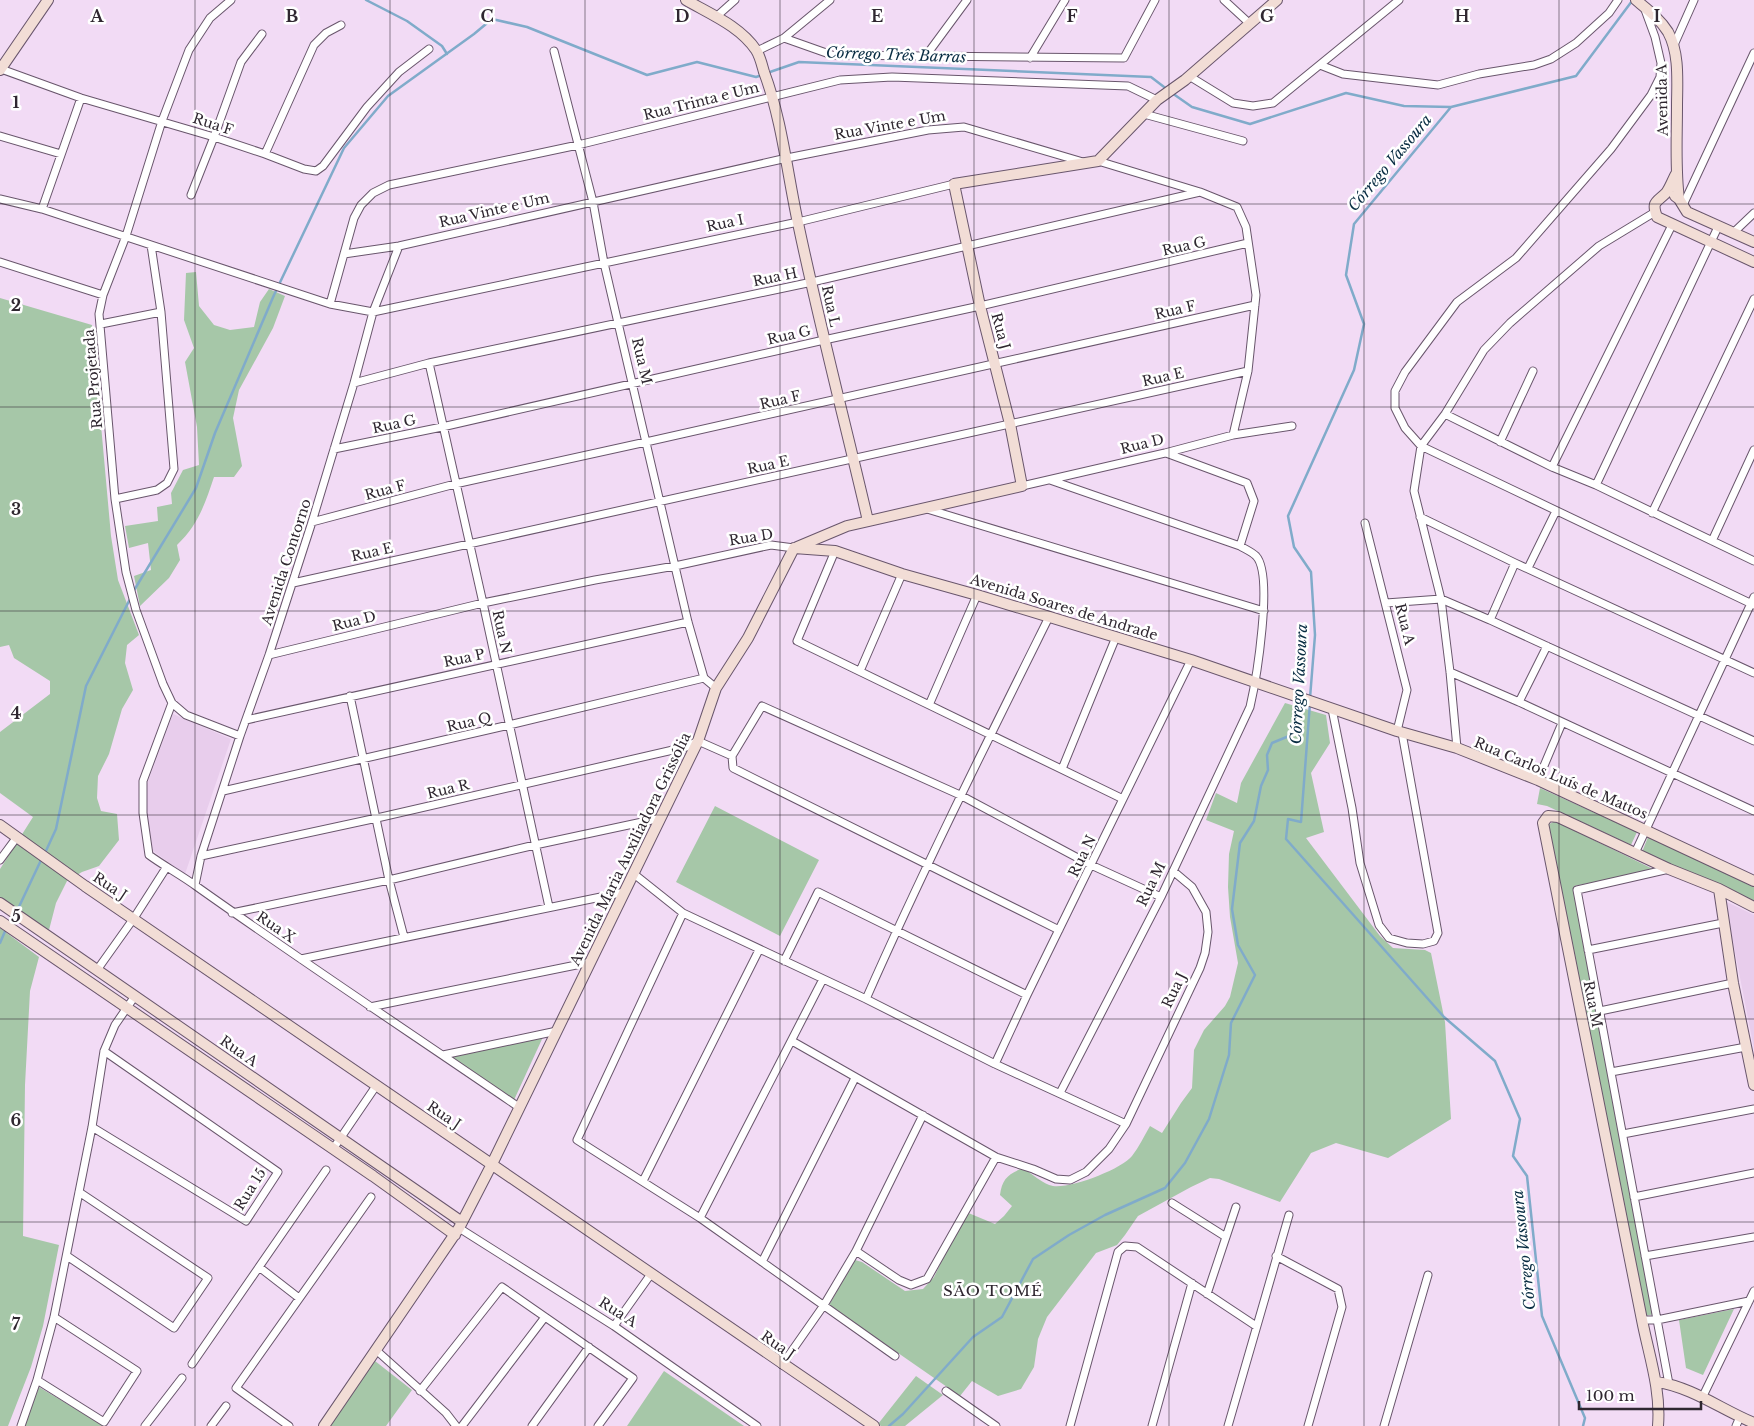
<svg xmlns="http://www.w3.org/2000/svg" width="1754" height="1426" viewBox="0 0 1754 1426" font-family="'Libre Baskerville',serif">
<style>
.built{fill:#e8cdec}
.green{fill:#a6c7a8}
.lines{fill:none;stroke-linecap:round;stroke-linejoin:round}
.stream{stroke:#80abca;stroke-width:2.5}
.street-casing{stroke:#69566c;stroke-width:9}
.secondary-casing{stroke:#69566c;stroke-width:12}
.street{stroke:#fff;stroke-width:7}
.secondary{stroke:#f2ddd6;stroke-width:10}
.grid{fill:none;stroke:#2f2730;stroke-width:1;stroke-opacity:0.55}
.labels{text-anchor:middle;stroke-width:5;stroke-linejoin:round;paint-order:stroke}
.street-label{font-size:14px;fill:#2f2730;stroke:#fff}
.water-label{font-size:15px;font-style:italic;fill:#082c42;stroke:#fff}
.neighbourhood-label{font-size:15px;letter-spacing:1px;fill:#2f2730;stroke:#fff}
.grid-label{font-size:16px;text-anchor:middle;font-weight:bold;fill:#2f2730;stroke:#fff;stroke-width:5;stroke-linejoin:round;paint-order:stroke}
</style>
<rect width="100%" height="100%" fill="#f2dbf5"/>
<path class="built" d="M173,714L231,739L185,874L153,851L146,808V787Z
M1725,901L1754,915V1049Z"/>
<path class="green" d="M196,272L199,306L214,325L230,330L254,327L260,302L269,289L285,296L273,328L239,390L233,418L242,466L234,477H214C205,504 198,525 177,545L180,560L169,578L140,606L134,576L151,570L148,543L129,548L125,526L158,521L157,507L172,504L171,493L183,470L199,465L197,427L185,362L194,348L184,320L186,273Z
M0,298L92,325L111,536L118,580L139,635L127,645L125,663L133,690L122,709L109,754L98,776L97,798L101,811L117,814L119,840L99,866L82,872L67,881L56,903L49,930L0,898V869L33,817L0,793V732L50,694V681L14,658L9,645L0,647Z
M1285,703L1326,715L1330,743L1311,773L1324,832L1306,838L1380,936L1393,948L1425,950L1431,953L1445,1022L1451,1119L1388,1158L1336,1143L1311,1153L1280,1202L1219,1179L1210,1178L1191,1187L1138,1216L1125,1235L1117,1245L1096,1253L1047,1317L1038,1339L1034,1367L1021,1389L998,1396L972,1381L960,1396L829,1305L855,1260L862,1262L905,1291L923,1289L934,1277L966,1212L995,1224L1004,1216L1012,1206L1000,1195C1002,1179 1008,1174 1023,1168C1032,1174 1043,1184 1053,1186C1070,1189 1122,1169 1132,1156C1139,1147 1144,1136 1150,1126L1162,1133L1181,1103L1192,1088L1194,1050L1204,1030L1225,1006L1230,997L1238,963L1230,917L1228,887L1229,854L1234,831L1206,820L1216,793L1237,803L1241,783Z
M1540,788L1637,832L1631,845L1547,806L1537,804Z
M715,806L819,860L780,936L676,882Z
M1555,821L1655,870L1574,886L1656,1314L1644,1316L1546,826Z
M1648,837L1754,886V904L1642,852Z
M0,928L39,957L30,991L25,1085L23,1236L59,1245L43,1326L31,1367L8,1426H0Z
M543,1037L514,1100L449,1057Z
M1734,1309L1703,1375L1686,1368L1679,1320Z
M375,1361L412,1390L386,1426H330Z
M664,1371L744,1426H627Z
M916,1376L943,1395L905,1426H881L878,1424Z
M39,1387L104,1426H24Z"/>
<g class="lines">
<path class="stream" d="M366,0L407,21L442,46L447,54
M767,73L799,62L1151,77L1168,90
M1172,93L1192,107L1250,124L1346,93L1404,106L1451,107L1576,76L1632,1
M133,592L196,488L215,433L274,295L344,148L388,96L474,34L492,19L527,27L647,75L697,62L756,77L762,75
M1310,698L1315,635L1311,572L1294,547L1288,516L1354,370L1364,324L1346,275L1354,224L1451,107
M1310,703L1301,822L1288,819L1286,839L1444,1017L1495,1061L1520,1119L1513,1156L1527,1176L1542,1316L1585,1418L1583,1426
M45,853L56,829L86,686L131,597
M17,911L42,858
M0,943L6,929
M889,1426L903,1414L973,1337L1002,1317L1033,1259L1069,1235L1105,1215L1165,1188L1185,1163L1209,1119L1229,1055L1231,1023L1255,975L1238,945L1232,909L1240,843L1254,821L1261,786L1268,770L1267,755L1272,743L1289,736L1294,722L1309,703"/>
<defs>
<path id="street" d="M231,0L210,18L189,50L162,121L126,236L103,295L99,314L115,499L126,572L136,610L163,684L172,703L186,715L240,736
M1224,0L1249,23
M1644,7L1655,37L1661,63L1660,77L1651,95L1611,149L1516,258L1457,302L1405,372L1395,391V408L1405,428L1421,446L1754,605
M717,16L735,0
M784,38L832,55L1124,58L1155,0
M1674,45L1694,0
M554,51L593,202L604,263L688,622L704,678
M757,51L784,38L830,0
M925,57L967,0
M1030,58L1065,0
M1320,65L1343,74L1438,85L1479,74L1534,65L1551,59L1576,43L1609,13L1618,0
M1,69L81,98L214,137L265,154L304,169L316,171L323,166L367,107L399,72L429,49
M1189,76L1233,103L1253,106L1273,103L1399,0
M1144,114L1243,141
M0,136L61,154
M265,154L314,45L326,33L341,25
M1098,161L1200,192L1237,207L1246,227L1256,295L1248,371L1233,435
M191,195L214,137L241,62L262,34
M0,199L42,209L330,304L373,312L798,222L954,184
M1683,205L1754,53
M42,209L81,98
M1733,233L1754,213
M344,254L399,246L787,158L928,130L964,127L1083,162
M0,262L103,295
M330,304L354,218L361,205L373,193L389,185L578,145L840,80L892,77L1128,86L1157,100
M101,324L161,312
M429,363L483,603L549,907
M354,383L429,363L812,282L1200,192
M1445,414L1552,467L1596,485L1754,561
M1500,442L1533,371
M334,449L442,427L824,340L980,306L1248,243
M1166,453L1247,483L1254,501L1240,546
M1552,467L1672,225
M1050,480L1240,546C1245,549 1252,552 1256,556C1274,575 1256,681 1250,707L1161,897L1060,1093
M1596,485L1718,227
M1022,486L1165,453L1233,435L1292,426
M115,499L157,490L167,483L174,469L161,312L151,245
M927,509L1264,611
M1652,513L1754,299
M1420,517L1515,563L1754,673
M312,522L455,484L646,442L1255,305
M1365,523L1407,690L1397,731
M1712,541L1754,450
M835,551L797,641L1123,799
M1528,568L1556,511
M293,583L1248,371
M1386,603L1441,599L1490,620L1754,741
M1490,620L1515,563
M269,655L483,603L595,580L675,566L771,545L794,548
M860,671L902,574
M1450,672L1519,702L1754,811
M704,678L716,688
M350,696L389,880L404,937
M1519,702L1547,646
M172,703L143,781V813L149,855C164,866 181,875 196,886C303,962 412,1034 520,1108
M929,705L977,595
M1332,709L1352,808L1360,863L1379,925L1389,938L1407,943L1423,944L1434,941L1438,933L1402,733
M246,720L688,622
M1457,748L1450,672L1441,599L1414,491L1421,446L1445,414L1484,350L1510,323L1599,246L1655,212
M1062,769L1116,637
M1538,780L1562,723
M223,791L509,725L704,678
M1635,853L1754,597
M201,856L377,818L686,747L698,741L732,756
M0,860L17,837
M1669,869L1577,890L1669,1384
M634,874L683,913L866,999L995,1064L1126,1124
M195,885L201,856L240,736L269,655L312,522L354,383L373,312L399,246
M232,913L389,880L535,845L661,818
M683,913L577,1140L700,1218L895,1356
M1059,930L733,768L732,756L762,706L960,795L1091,865L1161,897
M1588,950L1723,923
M301,959L625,892
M784,961L818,892L1027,995
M97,970L134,918L166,868
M866,999C923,870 986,744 1049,617
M370,1007L591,962
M1600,1011L1733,983
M792,1041L996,1157L1033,1169L1056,1179L1070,1180L1086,1172L1109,1149L1126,1124L1200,968L1205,953L1208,932L1206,912L1192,887L1173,871
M443,1055L557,1031
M995,1064L1027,995L1191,660
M1611,1072L1746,1047
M92,1127L246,1221L278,1172L104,1051
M1623,1134L1754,1109
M333,1149L376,1086
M643,1181L759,950
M1634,1197L1754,1173
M1172,1203L1226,1237
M700,1218L823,979
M459,1228L614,1326L757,1426
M856,1251L899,1280L911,1285L927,1279L996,1157
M67,1256L174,1328L208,1278L79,1192
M1276,1256L1338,1289L1342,1307L1308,1426
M1645,1256L1754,1237
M762,1262L855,1078
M259,1267L299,1298
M1207,1294L1236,1207
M1642,1320H1657L1749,1301
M614,1326L651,1274
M376,1350L446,1413L456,1426
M192,1364L326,1170
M782,1365L824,1305L856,1251L923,1115
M37,1380L104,1422L137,1371L54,1317
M420,1391L502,1287L633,1378L598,1426
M946,1391L996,1426
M1702,1398L1754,1291
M21,1426L37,1380L54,1317L92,1127L104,1051L115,1025L135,996
M145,1426L182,1378
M211,1426L226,1406
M289,1426L236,1388L371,1197
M462,1426L545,1317
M532,1426L589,1347
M1070,1426L1118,1252L1125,1246L1137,1247L1256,1326
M1152,1426L1192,1283
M1228,1426L1289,1215
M1384,1426L1428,1275
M1736,1426L1740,1417"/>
<path id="secondary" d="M686,0C710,14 740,26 756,50C760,56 762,65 764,72C782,120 787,172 798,223C819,323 845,422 868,521
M1636,0C1648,10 1660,19 1668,32C1680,54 1677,83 1677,107C1677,138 1675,169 1679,199
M0,70L48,0
M1676,174C1673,179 1670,188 1666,193C1657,202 1651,201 1657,217L1754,262
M1675,196L1679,199L1687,212L1754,242
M797,547L847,526L1022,486L1010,424L980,306L954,184L1098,161L1157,100L1185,80L1277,0
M794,548L835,551L902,574L977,595L1191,660L1397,731L1457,748L1538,780L1754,881
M0,825L85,886L874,1426
M1719,889L1733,983L1754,1085
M0,903L462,1222
M0,921L373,1176L455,1235
M1657,1382C1692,1387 1722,1410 1754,1423
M324,1426L459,1228L492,1164L698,741L716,688L748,638L794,548
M1658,1426C1661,1389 1649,1356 1642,1320L1543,823L1548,816L1558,817L1669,869L1719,889L1754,907"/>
</defs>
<use href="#street" class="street-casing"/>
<use href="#secondary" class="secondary-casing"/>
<use href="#street" class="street"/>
<use href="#secondary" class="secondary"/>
</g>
<path class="grid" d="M195,0V1426M390,0V1426M585,0V1426M780,0V1426M974,0V1426M1169,0V1426M1364,0V1426M1559,0V1426M0,204H1754M0,407H1754M0,611H1754M0,815H1754M0,1019H1754M0,1222H1754"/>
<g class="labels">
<g class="street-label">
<text transform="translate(1662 100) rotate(-91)" y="5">Avenida A</text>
<text transform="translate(701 101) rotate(-14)" y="5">Rua Trinta e Um</text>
<text transform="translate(213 124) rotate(18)" y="5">Rua F</text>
<text transform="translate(890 125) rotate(-10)" y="5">Rua Vinte e Um</text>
<text transform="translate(494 210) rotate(-13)" y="5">Rua Vinte e Um</text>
<text transform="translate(725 223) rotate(-12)" y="5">Rua I</text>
<text transform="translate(1184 246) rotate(-13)" y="5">Rua G</text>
<text transform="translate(775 277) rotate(-12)" y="5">Rua H</text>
<text transform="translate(831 306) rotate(78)" y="5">Rua L</text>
<text transform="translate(1175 310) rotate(-13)" y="5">Rua F</text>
<text transform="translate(1001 331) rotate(75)" y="5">Rua J</text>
<text transform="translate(789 335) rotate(-13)" y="5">Rua G</text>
<text transform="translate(642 361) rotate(77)" y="5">Rua M</text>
<text transform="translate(1163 377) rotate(-13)" y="5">Rua E</text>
<text transform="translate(93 379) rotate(-95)" y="5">Rua Projetada</text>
<text transform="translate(780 400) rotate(-13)" y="5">Rua F</text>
<text transform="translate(394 424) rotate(-12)" y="5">Rua G</text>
<text transform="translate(1142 444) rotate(-14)" y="5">Rua D</text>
<text transform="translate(768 465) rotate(-12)" y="5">Rua E</text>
<text transform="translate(385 490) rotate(-15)" y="5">Rua F</text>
<text transform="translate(751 537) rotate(-9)" y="5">Rua D</text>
<text transform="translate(372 552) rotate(-13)" y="5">Rua E</text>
<text transform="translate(286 562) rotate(-72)" y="5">Avenida Contorno</text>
<text transform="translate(1064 607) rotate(17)" y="5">Avenida Soares de Andrade</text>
<text transform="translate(354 621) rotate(-14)" y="5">Rua D</text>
<text transform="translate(1405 624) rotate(76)" y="5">Rua A</text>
<text transform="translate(502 632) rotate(78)" y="5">Rua N</text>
<text transform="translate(464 658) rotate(-12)" y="5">Rua P</text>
<text transform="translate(469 722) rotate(-13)" y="5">Rua Q</text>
<text transform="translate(1561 778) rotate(23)" y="5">Rua Carlos Luís de Mattos</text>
<text transform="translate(448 789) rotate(-13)" y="5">Rua R</text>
<text transform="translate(630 849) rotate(-64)" y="5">Avenida Maria Auxiliadora Grissólia</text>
<text transform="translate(1082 856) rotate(-64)" y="5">Rua N</text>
<text transform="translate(1151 884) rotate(-64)" y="5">Rua M</text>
<text transform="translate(110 886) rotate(34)" y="5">Rua J</text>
<text transform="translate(276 927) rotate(34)" y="5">Rua X</text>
<text transform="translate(1174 990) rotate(-64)" y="5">Rua J</text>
<text transform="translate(1593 1004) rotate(79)" y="5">Rua M</text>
<text transform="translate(239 1051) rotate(35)" y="5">Rua A</text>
<text transform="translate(444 1115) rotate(34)" y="5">Rua J</text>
<text transform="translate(250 1189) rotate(-58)" y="5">Rua 15</text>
<text transform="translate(618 1312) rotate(33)" y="5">Rua A</text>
<text transform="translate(778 1345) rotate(35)" y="5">Rua J</text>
</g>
<g class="water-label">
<text transform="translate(896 55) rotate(2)" y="5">Córrego Três Barras</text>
<text transform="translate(1390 163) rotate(-50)" y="5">Córrego Vassoura</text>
<text transform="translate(1299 684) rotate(-87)" y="5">Córrego Vassoura</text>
<text transform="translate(1524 1250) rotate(-96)" y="5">Córrego Vassoura</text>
</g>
<g class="neighbourhood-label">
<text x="993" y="1296">SÃO TOMÉ</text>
</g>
</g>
<g class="grid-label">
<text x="97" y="22">A</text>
<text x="292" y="22">B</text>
<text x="487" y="22">C</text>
<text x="682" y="22">D</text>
<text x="877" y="22">E</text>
<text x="1072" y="22">F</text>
<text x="1267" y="22">G</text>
<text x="1462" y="22">H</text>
<text x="1657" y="22">I</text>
<text x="16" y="108">1</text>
<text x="16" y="311">2</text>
<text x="16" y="515">3</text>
<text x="16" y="719">4</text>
<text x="16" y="922">5</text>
<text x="16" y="1126">6</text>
<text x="16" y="1330">7</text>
</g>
<path d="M1579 1401v8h122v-8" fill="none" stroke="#2f2730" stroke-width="2.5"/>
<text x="1586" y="1401" font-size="15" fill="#2f2730" stroke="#ffffff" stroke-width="4" paint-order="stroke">100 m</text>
</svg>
